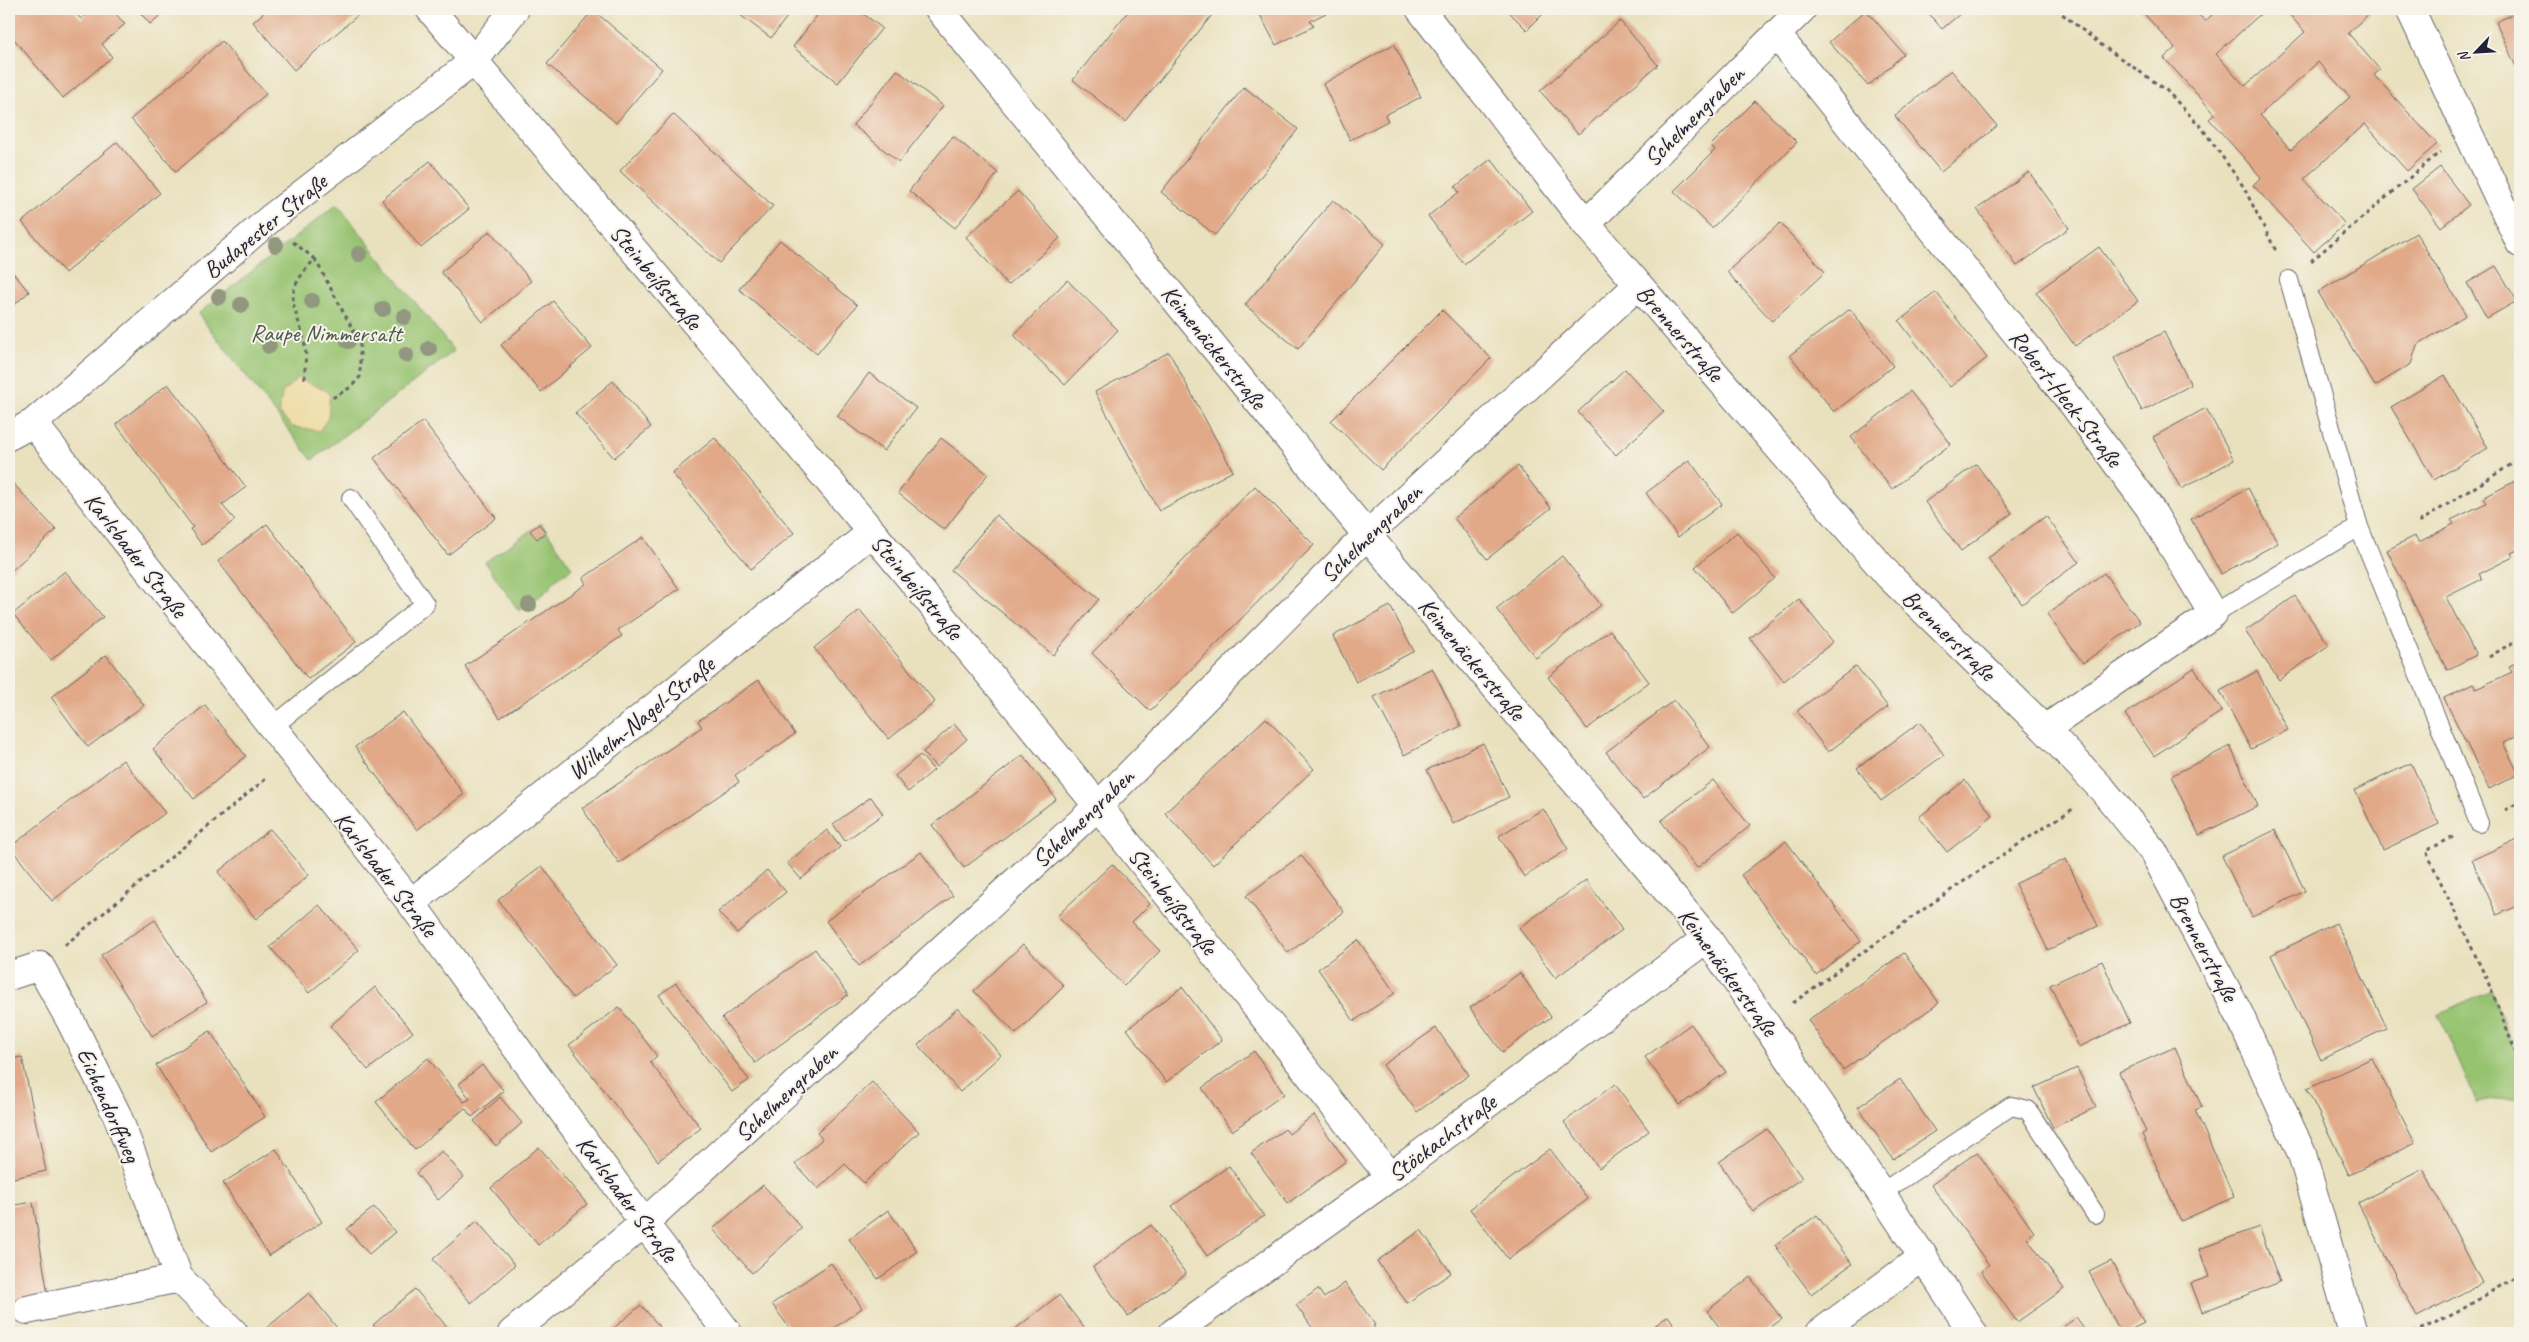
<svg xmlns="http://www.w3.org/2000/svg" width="2529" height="1342" viewBox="0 0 2529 1342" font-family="Caveat,sans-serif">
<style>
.green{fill:#96c370;stroke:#5c7256}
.sand{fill:#eeda9e;stroke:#887e6c}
.building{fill:#e1a988;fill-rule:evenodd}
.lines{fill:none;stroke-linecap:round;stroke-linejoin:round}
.lane-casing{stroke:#686569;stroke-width:20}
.street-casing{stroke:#686569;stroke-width:30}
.path{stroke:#686569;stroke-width:3;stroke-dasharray:4 4;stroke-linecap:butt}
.lane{stroke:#fff;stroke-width:18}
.street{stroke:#fff;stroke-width:28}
.tree{fill:#929780}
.labels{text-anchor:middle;stroke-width:4;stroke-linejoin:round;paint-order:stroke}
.street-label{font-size:24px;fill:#22223b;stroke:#f7f3e8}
.park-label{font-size:24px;fill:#4b5a4e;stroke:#f7f3e8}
</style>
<rect width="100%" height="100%" fill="#f7f3e8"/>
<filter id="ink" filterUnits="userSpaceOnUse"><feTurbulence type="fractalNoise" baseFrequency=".02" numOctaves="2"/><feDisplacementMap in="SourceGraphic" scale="10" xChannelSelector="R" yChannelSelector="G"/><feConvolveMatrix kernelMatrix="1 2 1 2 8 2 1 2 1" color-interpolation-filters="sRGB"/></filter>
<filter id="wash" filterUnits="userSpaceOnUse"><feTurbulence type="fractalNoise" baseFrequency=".0096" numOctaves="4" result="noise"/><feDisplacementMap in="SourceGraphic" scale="20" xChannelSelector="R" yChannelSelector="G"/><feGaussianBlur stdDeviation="1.12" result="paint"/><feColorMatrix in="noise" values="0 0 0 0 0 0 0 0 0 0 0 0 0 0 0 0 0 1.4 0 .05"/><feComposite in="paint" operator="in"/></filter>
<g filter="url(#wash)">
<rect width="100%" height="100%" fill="#e9e1be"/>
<path class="green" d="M337,204L454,351L312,460L198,314Z
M541,523L572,568L553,582L549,589L519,611L485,562Z
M2491,990L2520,1063V1096L2477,1103L2438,1014Z"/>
<path class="sand" d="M298,378L325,390L330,396L328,418L319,431L293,427L279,413L282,393Z"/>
<g id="blocks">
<path class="building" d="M9,9H72L81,19L94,9H111L125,24L102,44L112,57L63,98L9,33Z
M137,9H168L150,24Z
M268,9H365L294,70L253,22Z
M732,9H793L771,38Z
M822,9H857L882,28L838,83L793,47Z
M1130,9H1204L1212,15L1126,122L1073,80Z
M1257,9H1334L1310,21L1314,26L1276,45Z
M1506,9H1548L1527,30Z
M1925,9H1966L1942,29Z
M2140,9H2193L2205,21L2219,9H2266L2216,54L2245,86L2305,32L2284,9H2369L2371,12L2348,33L2380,70L2374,75L2437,144L2407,171L2365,124L2304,179L2345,224L2314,252L2253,185L2261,177L2209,119L2215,114L2164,58L2175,48ZM2318,62L2350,97L2291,150L2260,115Z
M593,10L662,69L616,123L547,64Z
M1866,10L1904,54L1868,86L1829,42Z
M2520,11V76L2496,22Z
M1620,21L1658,65L1578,134L1540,91Z
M222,41L266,94L176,172L131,119Z
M1394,44L1421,97L1385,115L1388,121L1350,140L1323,84Z
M897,70L943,106L899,162L853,125Z
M1951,70L1997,126L1941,172L1895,116Z
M1244,87L1298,129L1215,235L1161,192Z
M1755,101L1797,142L1712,228L1674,191L1715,150L1711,145Z
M673,114L773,206L719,263L620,171Z
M953,136L998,173L955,228L909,191Z
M117,142L160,193L65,273L22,222Z
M1491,159L1532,211L1464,264L1428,216L1459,192L1455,187Z
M430,161L469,209L421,248L382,200Z
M2440,167L2469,205L2441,227L2412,189Z
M2029,172L2069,228L2017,266L1977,209Z
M1018,191L1060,238L1008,285L966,237Z
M1333,200L1385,244L1298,349L1245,305Z
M1780,223L1825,272L1772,321L1727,272Z
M490,231L531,281L483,322L441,272Z
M2416,233L2466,315L2417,345L2411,364L2375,386L2318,292Z
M780,240L857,305L817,354L739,289Z
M2099,247L2138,301L2075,346L2036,292Z
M2496,266L2517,301L2487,318L2467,283Z
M9,268L29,292L9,309Z
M1067,280L1118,330L1065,385L1014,335Z
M1936,292L1987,358L1950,387L1899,321Z
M553,301L592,348L541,392L501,345Z
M1850,309L1893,366L1834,412L1790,355Z
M1442,310L1491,358L1381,470L1331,421Z
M2164,332L2191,385L2142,411L2114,358Z
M1169,352L1233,471L1159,511L1095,392Z
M1625,369L1664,412L1616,455L1578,412Z
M869,373L916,408L884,451L837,416Z
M2445,375L2488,448L2434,480L2391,407Z
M613,381L651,427L614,458L575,413Z
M168,384L246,487L222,505L235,520L202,545L190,529L193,527L116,424Z
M1910,391L1951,444L1892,489L1851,437Z
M2206,408L2234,460L2181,489L2153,437Z
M423,421L496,518L448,555L374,458Z
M715,438L794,533L751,569L672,473Z
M941,438L988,474L944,530L898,493Z
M1689,460L1722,504L1678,537L1646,493Z
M1976,464L2012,513L1961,551L1925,502Z
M1518,466L1551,508L1487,559L1454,518Z
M2520,475V549L2511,553L2513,557L2479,574L2482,579L2446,597L2476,655L2447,670L2387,550L2415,536L2419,542L2454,524L2451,520L2486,503L2483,498L2517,480L2516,477Z
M13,483L56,530L9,573V487Z
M1255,486L1314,545L1150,711L1092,653Z
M2248,488L2278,543L2221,574L2191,519Z
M996,515L1099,599L1053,655L951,570Z
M2046,516L2079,562L2022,604L1988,558Z
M267,524L356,642L308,679L218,561Z
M539,524L546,532L537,539L530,531Z
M1737,532L1775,578L1733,613L1695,567Z
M643,537L679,589L618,630L622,636L500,718L465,666L586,584L583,578Z
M1562,556L1601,605L1536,658L1496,609Z
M65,571L103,617L51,660L13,614Z
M2104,573L2140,622L2083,663L2047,614Z
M2295,596L2329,645L2279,680L2245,631Z
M1799,599L1833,642L1784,681L1750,638Z
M1390,606L1414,651L1356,682L1333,636Z
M860,610L935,702L889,739L814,648Z
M1610,630L1649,682L1587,729L1548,677Z
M106,655L144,705L88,747L51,697Z
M2520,661V735L2503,743L2519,774L2489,789L2444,698L2473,684L2476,689L2512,672L2509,666Z
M1856,666L1888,707L1828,752L1797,711Z
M1432,668L1461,726L1404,755L1374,697Z
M2194,668L2222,711L2154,756L2125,714Z
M2257,671L2288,730L2251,749L2220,691Z
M759,680L795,734L735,775L739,782L619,863L582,808L702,727L698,721Z
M1674,700L1710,747L1643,799L1606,752Z
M205,705L246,756L194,799L153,749Z
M403,712L464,794L417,830L355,747Z
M1266,718L1314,769L1213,865L1165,813Z
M1920,722L1944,755L1881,801L1857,768Z
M954,724L967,739L936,767L923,752Z
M1483,743L1509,797L1453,824L1427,770Z
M2230,746L2258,806L2199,835L2171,776Z
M920,755L934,770L908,792L895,776Z
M1023,755L1056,799L964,868L932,825Z
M123,760L165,813L52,901L10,847Z
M2411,763L2439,824L2383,850L2355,790Z
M1713,780L1750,826L1697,868L1661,821Z
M1965,780L1993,816L1947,852L1919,817Z
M871,797L883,814L845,841L833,824Z
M1543,809L1568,849L1524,877L1499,836Z
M270,829L309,875L256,919L218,872Z
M827,830L840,847L801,879L787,863Z
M2275,830L2305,891L2252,917L2222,856Z
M2520,838V905L2497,915L2472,860Z
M1786,841L1861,941L1816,975L1741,875Z
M921,852L953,896L859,966L826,921Z
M1301,855L1344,912L1288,953L1246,896Z
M2066,859L2098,926L2048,950L2015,884Z
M1112,864L1150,904L1132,922L1160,951L1124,986L1057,916Z
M542,866L617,965L573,998L498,900Z
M767,870L786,892L737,933L718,912Z
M1586,880L1622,930L1555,978L1519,928Z
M319,905L359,950L309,993L270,947Z
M155,920L207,1002L152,1036L101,955Z
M2336,923L2387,1028L2321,1060L2271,955Z
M1358,940L1395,993L1354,1021L1318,969Z
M1023,944L1064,986L1016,1034L974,991Z
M815,949L848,995L755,1063L722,1018Z
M1904,953L1939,1003L1843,1070L1808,1020Z
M2102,961L2130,1023L2079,1047L2050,985Z
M1520,973L1551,1017L1502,1052L1470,1008Z
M676,983L749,1080L732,1092L659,995Z
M375,987L413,1032L368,1070L330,1026Z
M1182,987L1222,1040L1166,1082L1127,1029Z
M619,1007L657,1056L650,1062L701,1128L658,1161L569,1045Z
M958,1008L1001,1055L960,1092L918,1045Z
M1691,1024L1726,1072L1680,1105L1645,1057Z
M1436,1028L1469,1075L1417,1112L1383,1065Z
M210,1031L265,1117L211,1152L156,1065Z
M2175,1047L2202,1107L2195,1110L2234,1197L2181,1221L2142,1134L2146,1132L2119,1072Z
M1254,1051L1284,1094L1232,1131L1202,1088Z
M22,1057L46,1171L9,1179V1059Z
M428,1058L464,1102L470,1099L459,1084L482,1065L504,1091L472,1117L465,1108L415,1150L376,1102Z
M2372,1058L2415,1143L2349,1175L2307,1089Z
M2077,1068L2096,1107L2053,1128L2034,1088Z
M1900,1079L1935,1131L1893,1159L1858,1107Z
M872,1082L919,1132L864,1183L845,1164L818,1189L795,1164L822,1139L817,1133Z
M1615,1084L1649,1131L1599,1168L1564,1122Z
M500,1097L522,1123L496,1146L474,1121Z
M1314,1115L1346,1161L1288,1203L1251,1153L1285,1129L1289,1134Z
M1767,1129L1802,1178L1753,1212L1719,1162Z
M539,1147L587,1204L538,1245L491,1188Z
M276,1149L322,1222L269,1256L223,1183Z
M1550,1149L1588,1199L1508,1259L1470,1209Z
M442,1151L464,1177L438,1200L416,1173Z
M1977,1152L2034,1232L2027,1238L2064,1289L2017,1322L1981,1271L1989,1265L1931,1185Z
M1229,1166L1264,1216L1207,1256L1172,1206Z
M2423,1169L2482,1283L2417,1317L2358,1203Z
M763,1185L802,1228L752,1273L713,1229Z
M33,1202L48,1295L9,1302V1206Z
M374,1207L395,1232L369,1254L347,1229Z
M888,1210L917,1251L878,1279L849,1239Z
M1817,1215L1852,1264L1811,1294L1775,1245Z
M477,1221L515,1265L471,1303L433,1259Z
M1151,1225L1186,1274L1128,1316L1093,1267Z
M2259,1227L2280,1282L2202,1312L2191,1283L2209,1277L2199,1249Z
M1421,1230L1451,1273L1407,1303L1377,1261Z
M2111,1261L2144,1323L2124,1333H2121L2089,1272Z
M831,1263L862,1308L827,1333H793L772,1304Z
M1750,1277L1782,1319L1763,1333H1724L1707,1311Z
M1345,1283L1375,1325L1373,1326L1378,1333H1316L1296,1305L1318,1289L1324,1298Z
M415,1289L452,1333H380L373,1325Z
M309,1293L341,1333H267L264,1330Z
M1059,1295L1088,1333H1016L1014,1330Z
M641,1305L665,1333H608Z
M1668,1316L1680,1333H1645Z
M2076,1318L2087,1333H2054Z"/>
</g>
</g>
<g filter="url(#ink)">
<use href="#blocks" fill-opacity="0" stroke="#686569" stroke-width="1"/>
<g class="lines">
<defs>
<path id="lane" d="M2359,527L2479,823
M2213,614L2359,527L2289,280
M271,728L425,604L351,498
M1881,1193L2011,1106L2028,1110L2095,1214"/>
<path id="street" d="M430,9L872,532L1098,806L1390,1177
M939,9L1367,535L1707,938L1881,1193L1973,1333
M1420,9L1586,224L1889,576L2045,729L2103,790L2153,851L2239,1014L2302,1154L2353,1333
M2410,9L2520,243
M1776,34L2073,404L2149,507L2213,614L2045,729
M1586,224L1802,9
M33,423L411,903L644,1223L728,1333
M9,436L33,423L271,218L474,61L515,9
M411,903L872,532
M9,976L40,966L71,1022L117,1115L179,1278L27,1310
M179,1278L234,1333
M512,1333L644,1223L1098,806L1367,535L1638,285
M1173,1333L1390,1177L1707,938
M1820,1333L1924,1256"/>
</defs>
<use href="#lane" class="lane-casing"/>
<use href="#street" class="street-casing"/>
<path class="path" d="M2056,9L2100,44L2166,90L2202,128L2243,186L2277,253
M293,242L315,259C279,297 296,303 305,345C307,355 304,369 305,380
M315,259L360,343V377L351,387L329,400
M2311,261L2440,152
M2419,522L2520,459
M2489,657L2520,638
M2505,810L2520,802
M2453,837L2426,851L2488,982L2520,1063
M65,945L268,777
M1793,1003C1885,936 1977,870 2073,809
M2413,1333L2456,1313L2520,1274"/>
<use href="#lane" class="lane"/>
<use href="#street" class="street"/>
</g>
<g class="tree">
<circle cx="276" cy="245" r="8"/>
<circle cx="359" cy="254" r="8"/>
<circle cx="219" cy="297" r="8"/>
<circle cx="312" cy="301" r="8"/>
<circle cx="241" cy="305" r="8"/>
<circle cx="383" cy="309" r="8"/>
<circle cx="404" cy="317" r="8"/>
<circle cx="348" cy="341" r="8"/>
<circle cx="269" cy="346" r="8"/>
<circle cx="429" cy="349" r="8"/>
<circle cx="406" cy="355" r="8"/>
<circle cx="529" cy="605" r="8"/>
</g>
</g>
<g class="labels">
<g class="street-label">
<text transform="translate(1694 116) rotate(-45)" y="8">Schelmengraben</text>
<text transform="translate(265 226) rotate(-39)" y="8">Budapester Straße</text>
<text transform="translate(656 277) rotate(50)" y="8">Steinbeißstraße</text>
<text transform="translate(1680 333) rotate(49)" y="8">Brennerstraße</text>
<text transform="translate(1214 347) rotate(51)" y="8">Keimenäckerstraße</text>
<text transform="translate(2066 398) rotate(52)" y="8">Robert-Heck-Straße</text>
<text transform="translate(1371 533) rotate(-44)" y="8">Schelmengraben</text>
<text transform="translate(136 555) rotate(52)" y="8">Karlsbader Straße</text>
<text transform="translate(917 587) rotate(50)" y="8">Steinbeißstraße</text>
<text transform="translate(1949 635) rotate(44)" y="8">Brennerstraße</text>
<text transform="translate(1472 659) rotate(50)" y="8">Keimenäckerstraße</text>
<text transform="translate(641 718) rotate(-39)" y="8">Wilhelm-Nagel-Straße</text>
<text transform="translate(1083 818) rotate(-44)" y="8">Schelmengraben</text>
<text transform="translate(386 874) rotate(52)" y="8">Karlsbader Straße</text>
<text transform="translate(1173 901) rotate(52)" y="8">Steinbeißstraße</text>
<text transform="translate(2204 947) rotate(62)" y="8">Brennerstraße</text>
<text transform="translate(1728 972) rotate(54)" y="8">Keimenäckerstraße</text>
<text transform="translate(786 1093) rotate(-43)" y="8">Schelmengraben</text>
<text transform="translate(109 1105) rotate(66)" y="8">Eichendorffweg</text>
<text transform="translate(1442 1138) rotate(-37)" y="8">Stöckachstraße</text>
<text transform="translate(627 1199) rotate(53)" y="8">Karlsbader Straße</text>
</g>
<g class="park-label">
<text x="326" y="341">Raupe Nimmersatt</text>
</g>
</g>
<rect width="2529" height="1342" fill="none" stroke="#f7f3e8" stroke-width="30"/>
<g transform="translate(2476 52) rotate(245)" stroke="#f7f3e8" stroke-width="4" paint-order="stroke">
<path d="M0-4L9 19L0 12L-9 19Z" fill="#22223b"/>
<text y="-8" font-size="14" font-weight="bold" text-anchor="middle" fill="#22223b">N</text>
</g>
</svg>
